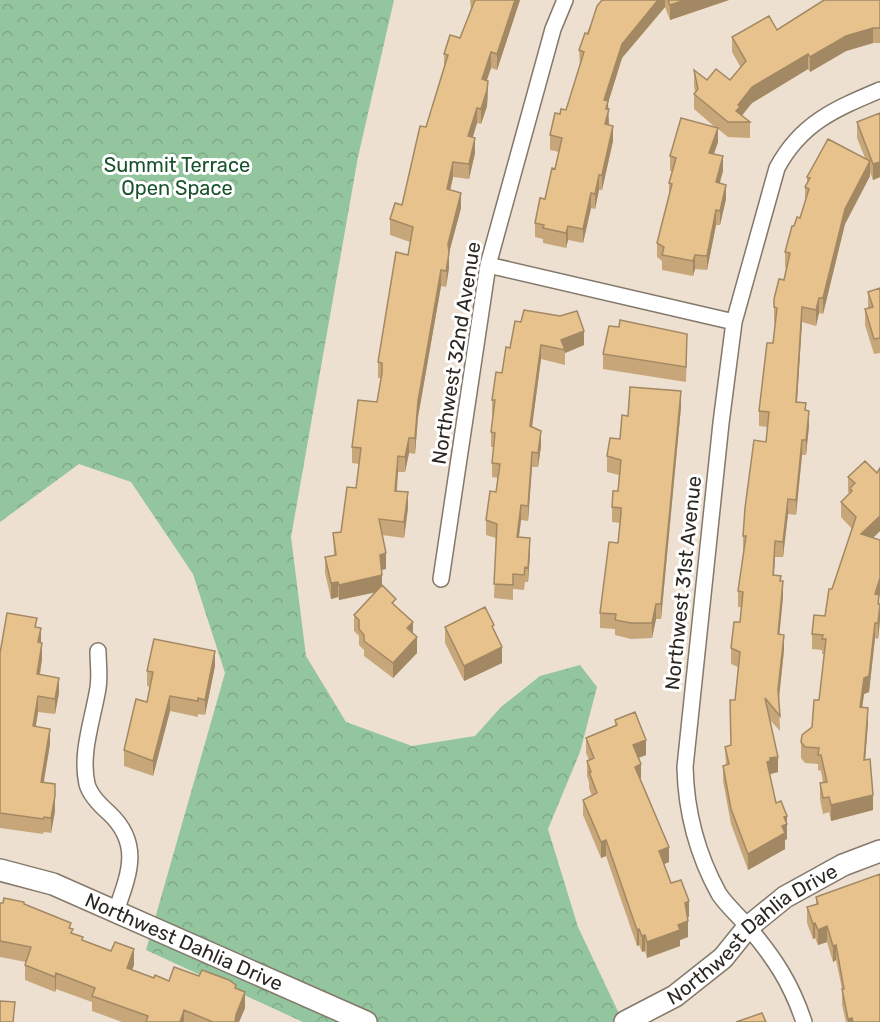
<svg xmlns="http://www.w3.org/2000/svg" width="880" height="1022" viewBox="0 0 880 1022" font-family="Rubik,sans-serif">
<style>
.forest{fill:url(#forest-crowns)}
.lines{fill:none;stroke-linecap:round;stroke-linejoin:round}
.street-casing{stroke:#83786a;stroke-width:18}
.secondary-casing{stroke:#83786a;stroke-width:24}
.street{stroke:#fff;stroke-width:15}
.secondary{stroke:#fff;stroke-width:21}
.wall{fill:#c7a779}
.shaded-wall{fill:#a28863}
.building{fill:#e7c28d;stroke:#a28863;stroke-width:1.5}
.labels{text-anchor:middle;stroke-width:6;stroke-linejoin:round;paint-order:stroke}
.park-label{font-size:20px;fill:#19532c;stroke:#fff}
.street-label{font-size:20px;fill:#2c2822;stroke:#fff}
</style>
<defs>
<pattern id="forest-crowns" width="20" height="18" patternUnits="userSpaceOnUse" patternTransform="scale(1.5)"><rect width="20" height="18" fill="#93c59e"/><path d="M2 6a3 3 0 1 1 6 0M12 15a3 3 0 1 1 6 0" fill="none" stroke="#7fa988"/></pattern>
</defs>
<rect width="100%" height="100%" fill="#ede0d0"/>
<path class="forest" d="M0,0H394L358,157L291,537L306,656L346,722L412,746L475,736L501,707L540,676L580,665L597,687L580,752L548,829L578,927L623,1022H303L146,950L225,673L193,574L131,482L79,464L0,522Z"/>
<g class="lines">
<defs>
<path id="street" d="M488,265L734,322
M441,579L488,265L553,29L565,0
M98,651C98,663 100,676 98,688C93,719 80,753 87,784C90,795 101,806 109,813C142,844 129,874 116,911
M804,1022C791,983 775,959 749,928C740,917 727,906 719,894C697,854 686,812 685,767L721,423L734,322L777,168C801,123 835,109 880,90"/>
<g id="secondary">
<path id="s1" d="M0,870L53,884L366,1022"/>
<path id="s2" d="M625,1022L675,996L723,958L748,927L785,897L843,865L880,851"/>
</g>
</defs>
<use href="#street" class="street-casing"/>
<use href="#secondary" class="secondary-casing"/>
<use href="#street" class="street"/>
<use href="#secondary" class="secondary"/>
</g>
<path class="wall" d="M470,0H520L497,70L491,68L487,80L488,96L487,106L481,124L477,123L473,137L475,153L469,179L453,177L450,190L461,208L449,253V268L446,287L441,286L418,417L415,454L409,453L405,472H398L397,491L408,508L404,538L382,535L386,569L381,570L382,585L413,634L417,653L393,678L364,656V650L359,645V636L354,631V615L375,592L339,600L338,597L331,599L325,573V557L334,555L333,533L341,532L356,488L359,464L352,463V447L377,402L381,378H378V362L408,255L410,242L390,235V219L402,205L444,69V54L460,38L471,10Z
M602,0H729L670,20L665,7L622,58L608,103V125L613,141L602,190H599L595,209L591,208L583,243L568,240L566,248L543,243V239L535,237V223L545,199L555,169L559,152L550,150V135L560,114L566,110L580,65L579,50Z
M880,0V43H873L846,51L810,72L808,69L752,103L742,116L750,122V138L728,137L718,129V142L714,154L723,171L719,183L726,199L720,225H716L707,270L695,269L693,276L662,270V261L657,257V243L669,197V183L672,171H670V156L716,128L694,109V94L695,92L694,86V70L707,80H730L741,68L732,52V37L777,30Z
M880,113V177L873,180L870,172V176L845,224L823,314L819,313L816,326L802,322L797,402L806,410L809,426L806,455H802L796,515L788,514L783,557H775L774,575L781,581L783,597L779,634L784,650L779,700L780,731L770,720L778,772L770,774L776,803L787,831V839L785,840V849L748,870L731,824L723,781V766L726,765L725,747L731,746L730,700H735L738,667L731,664V648L740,622L741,607H738V591L744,552H743V536L766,442L768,427L759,426V411L773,343L775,322H774V299L784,280L786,268L785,267V252L794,226L800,218L805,203V187L807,182V177L865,158L857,138V122Z
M880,288V353L874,354L865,325V309L868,308V292Z
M515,321L584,345L565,353V365L541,359L532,427L541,446L538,467H532L528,521L521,520L519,537L530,553L528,582H525L524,590L513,589V600L494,598L496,538L486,535V520L496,492L498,478L492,477V463L494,447H491V432L493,415H492V400L502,373L510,348Z
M687,350L686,382L603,369V354Z
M681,407L661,619H656L652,638L631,639L615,635V629L600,628V613L618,543L620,523L612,522V507L618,491L619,475L607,472V456L620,439L628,416Z
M880,468V531L873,538L880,540V593L879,597L880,620L878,639L875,638L869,692L864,694L862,708L868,723L865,759L873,810L831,821L829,812L823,814L820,799V783H823L821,771L818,770V764L805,763L801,758V742L812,727L819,700L824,654H822V650L812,649V634L825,616L832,589L852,529L841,517V502L850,494L848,492V477L877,473Z
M37,627L41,643L42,659L40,675L59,693L55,714L38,712L36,726L50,744L44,782L55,800V811L51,833L44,832L43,834L0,828V653Z
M445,627L494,631L502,663L464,681L445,643Z
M215,666L205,715L198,714V717L170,711L153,776L124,766V750L147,702L150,687L147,686V671Z
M615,720L646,755L638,758L641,780L669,862L664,864L671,883L689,917H687L688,937L680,940V946L647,958L645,951L642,952L639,945L637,946L606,856L601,858L583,815V800L592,796L589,788V782L587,776V761L589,760L586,753V738L615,726Z
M816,897L880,1022H846L842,1005V989L836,960L833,962L827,942L818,945L815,938L813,939L807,923V907L816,904Z
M0,903L24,904L71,928L73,934L83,941L134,965L132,970L154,978L169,981L236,989L245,1008L239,1022H122L92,1011V1002L56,989L55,992L25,980V965L26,962L0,957Z"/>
<path class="shaded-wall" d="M515,0H520L497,70V54Z
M658,0H665V7L622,58L608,103L609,124L605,139L604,100L622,44Z
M685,0H729L670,20V5Z
M873,28V43L846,51L810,72V57L846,36Z
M491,52V68L482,94V79Z
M808,54V69L752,103L740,117L736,111L738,105L752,87Z
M488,81L487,106L481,124V109Z
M477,108V123L468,152V136Z
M613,126V141L602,190V175Z
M718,128V142L709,167V153Z
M475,138V153L469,179V164Z
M723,156V171L716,197V182Z
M870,161V176L845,224L823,314V298L845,209Z
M453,162V177L447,205V189Z
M880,162V177L873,180V164Z
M599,175V190L595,209V194Z
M726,185V199L720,225V211Z
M461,193V208L449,253V268L446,287L448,244Z
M591,193V208L583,243V229Z
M716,210V225L707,270V256Z
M568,226V240L566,248V233Z
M695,255V269L693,276V261Z
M441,270V286L418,417L415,454V438L418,401Z
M819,298V313L816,326V310Z
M802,307V322L796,417V402Z
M584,331V345L565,353L561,340Z
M541,345V359L530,441V426Z
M681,391V407L661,619V604Z
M809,411V426L806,455V440Z
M541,431V446L538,467V453Z
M409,438V453L405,472V457Z
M802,440V455L796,515V500Z
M532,452V467L528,521V506Z
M398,456V472L395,506V491Z
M408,492V508L404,538V522Z
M788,499V514L783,557V542Z
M521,505V520L517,551V537Z
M880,516V531L861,549V534Z
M530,538V553L528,582V568Z
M775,541V557L773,590V575Z
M386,553V569L380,570V555Z
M382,575V591L339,600V585Z
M880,578V593L879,597V610L875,594Z
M783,581V597L778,649V634Z
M338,582V597L331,599V583Z
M656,604V619L652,638V623Z
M880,604V620L878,639V623Z
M413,622V637L407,628Z
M875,623V638L869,692L864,694L860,723V707L864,678Z
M41,628V643L38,642Z
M784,635V650L778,705V690Z
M417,637V653L393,678V663Z
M42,643V659L37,690V674Z
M502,647V663L464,681V666Z
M215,651V666L205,715V700Z
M59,678V693L55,714V699Z
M38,696V712L33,741V726Z
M170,696V711L153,776V761Z
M868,708V723L864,775V760Z
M50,729V744L41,797V782Z
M646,740V755L633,760V745Z
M778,757V772L770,774L767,762L770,758Z
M641,764V780L635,767Z
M55,784V811L51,833V818Z
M873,795V810L831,821V805Z
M787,816V839L785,840V849L748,870V854L782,826L784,817Z
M606,840V856L601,858V842Z
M669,847V862L659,866V851Z
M689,901V917L685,918V903Z
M688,921V937L680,940V946L647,958V942L678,925Z
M815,923V938L813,939V924Z
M827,926V942L818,945V930Z
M639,929V945L637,946V930Z
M645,935V951L642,952V936Z
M836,945V960L833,962V946Z
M134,949V965L127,983V968Z
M56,973V989L55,992V977Z
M245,992V1008L239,1022H235L236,1015Z
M184,1010V1022H180Z
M852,1018V1022H848V1019Z"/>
<path class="building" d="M475,0H515L497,54L491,52L482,79L488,81L487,90L481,109L477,108L468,136L475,138L469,164L453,162L447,189L461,193L448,244L449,253L446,271L441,270L418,401L415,438H409L405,457L398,456L395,491L408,492L404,522L379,519L386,553L380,555L382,575L339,585L338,582L331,583L325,557L336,555L333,533L341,532L347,487L356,488L361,448L352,447L358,400L377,402L382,373V363L378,362L396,252L408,255L413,227L390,219L395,203L402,205L420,126L426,127L448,55L444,54L450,35L460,38Z
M602,0H658L622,44L604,100L608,101L606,109H609L605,124L613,126L602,175H599L595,194L591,193L583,229L568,226L566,233L543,228L544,225L535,223L540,198L545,199L552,168L555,169L562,138L550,135L555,113L560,114L561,109L566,110L584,52L579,50L585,33L588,34L597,6Z
M668,0H685L670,5Z
M824,0H880V28H873L846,36L810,57L808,54L752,87L738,105L740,107L736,111L750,122H728L694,94L698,89L694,70L707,80L716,69L730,80L746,61L732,37L769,16L777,30Z
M880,113V162L873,164L857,122Z
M681,118L718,128L709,153L723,156L716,182L726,185L720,211L716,210L707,256L695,255L693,261L662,255L664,247L657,243L672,184L669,183L676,158L670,156Z
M828,139L870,161L845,209L823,298H819L816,310L802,307L796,402L806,403L805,410L809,411L806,440H802L796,500L788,499L783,542L775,541L773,575L781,576L780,581H783L778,634L784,635L778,690L780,716L765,698L778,757L770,758V761L767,762L776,803L781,801L787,816L784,817L787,824L782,826L785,833L748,854L731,809L723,766L729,764L725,747L731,745L730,700H735L740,652L731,648L734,622H740L743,592L738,591L746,536H743L745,508L754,440L766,442L769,412L759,411L767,343H773L777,308L774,307V299L779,279L784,280L790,253L785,252L792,226H794L797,217L800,218L809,189L805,187L810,178L807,177Z
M880,288V338L874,339L865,309L873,307L868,292Z
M524,310L560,316L577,311L584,331L561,340L565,350L541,345L530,426L541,431L538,453L532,452L528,506L521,505L517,537L530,538L528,568L525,567L524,575L513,574V585L494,584L497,524L486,520L490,491L496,492L500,464L492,463L495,433L491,432L495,400H492L496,372L502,373L506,347L510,348L515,321L521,322Z
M620,320L687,334L686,367L603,354L609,326L619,327Z
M630,387L681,391L661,604H656L652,623H631L615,620L616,614L600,613L609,542L618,543L621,513V508L612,507L613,491H618L621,460L607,456L610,438L620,439L622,415L628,416Z
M865,461L877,473L880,468V516L861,534L880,540V578L875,594L879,595L878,604H880L878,623H875L869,676L864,678L860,707L868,708L864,760L870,759L873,795L831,805L829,797L823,798L820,783L827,782L821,755H818L819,748L805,747L801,742L802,735L812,727L814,700H819L826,639H822L823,635L812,634L814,615L825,616L829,589H832L856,517L841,502L852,491L850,488L855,483L848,477Z
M382,585L396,599L392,603L413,622L407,628L417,637L393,663L364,641V635L359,629V620L354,615Z
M485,607L494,625L492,626L502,647L464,666L445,627Z
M7,613L37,618L35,627L41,628L38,642L42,643L37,674L59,678L55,699L38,696L33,726L50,729L41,782L55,784V796L51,818L44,817L43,819L0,813V653Z
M154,639L215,651L205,700L198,698V701L170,696L153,761L124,750L136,699L147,702L153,672L147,671Z
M635,712L646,740L633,745L641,764L635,767L669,847L659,851L671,883L681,880L689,901L685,903L688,921L678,925L680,930L647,942L645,935L642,936L639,929L637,930L606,840L601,842L583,800L597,793L589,772H591L587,761L594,758L586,738L617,725L615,720Z
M880,874V1022H853L852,1018L848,1019L842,989H844L836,945L833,946L827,926L818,930L815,923L813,924L807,907L818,904L816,897Z
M4,898L24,902V904L71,923L69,928L73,929L71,933L83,937L82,940L111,951L115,942L134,949L127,968L154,978L155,975L169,981L174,967L199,976L202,970L229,980L236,985L235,988L245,992L236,1015L235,1022H213L184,1010L180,1022H146L148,1016L92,996L95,988L56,973L55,977L25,965L31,947L0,941V903H3Z
M0,1001L15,1002L13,1022H0Z
M762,1013L766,1022H736Z"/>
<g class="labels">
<g class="park-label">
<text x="177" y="172">Summit Terrace<tspan x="177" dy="23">Open Space</tspan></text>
</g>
<g class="street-label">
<text transform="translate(456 353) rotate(-81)" y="7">Northwest 32nd Avenue</text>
<text transform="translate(683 583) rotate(-84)" y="7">Northwest 31st Avenue</text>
<text dy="7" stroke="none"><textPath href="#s2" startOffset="156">Northwest Dahlia Drive</textPath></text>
<text dy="7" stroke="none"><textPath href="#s1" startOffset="198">Northwest Dahlia Drive</textPath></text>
</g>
</g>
</svg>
